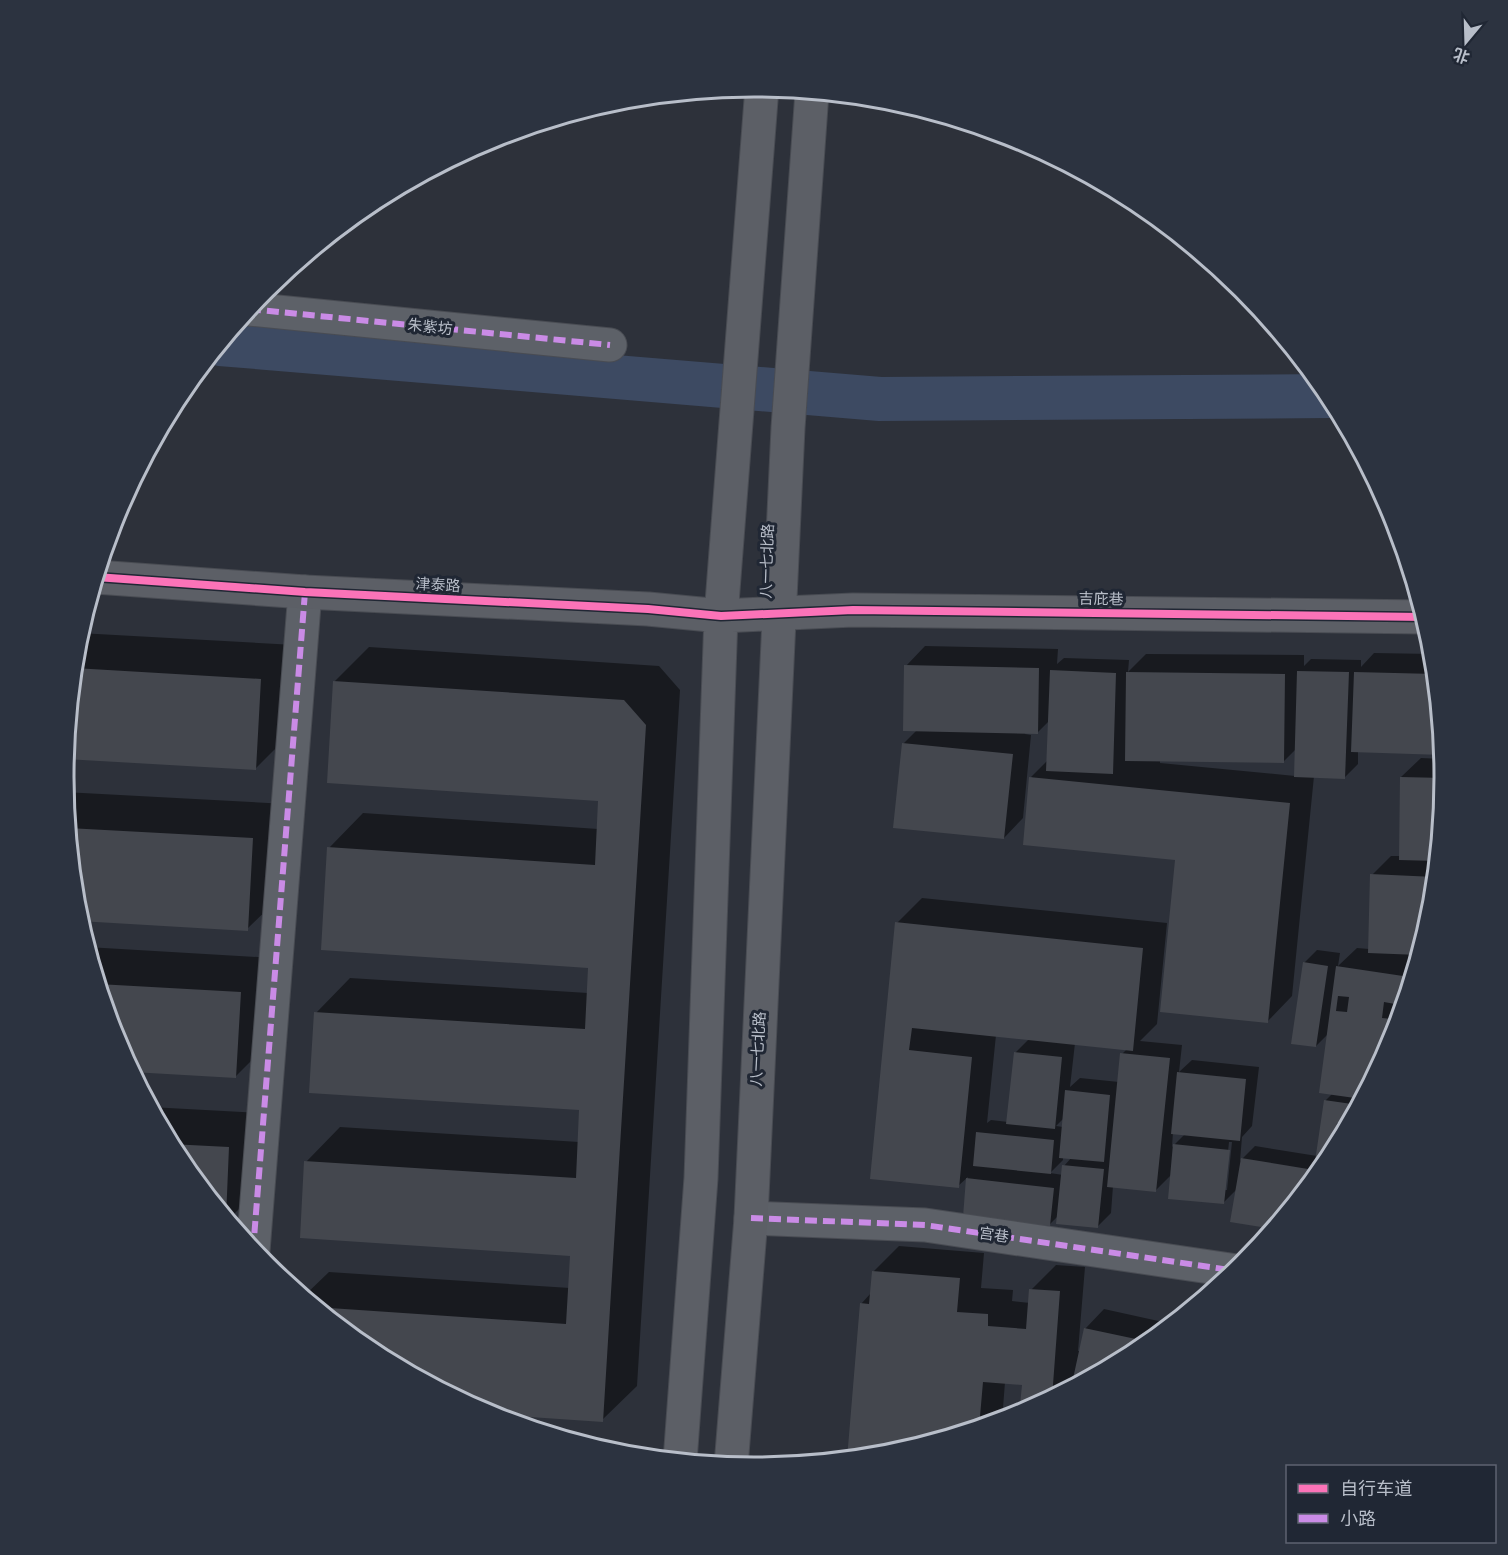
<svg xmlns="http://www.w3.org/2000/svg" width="1508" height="1555" viewBox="0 0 1508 1555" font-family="'IBM Plex Sans','Noto Sans SC',sans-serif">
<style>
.shadow{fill:#0007;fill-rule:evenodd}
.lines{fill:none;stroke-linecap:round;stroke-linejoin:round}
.canal{stroke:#3d4a62;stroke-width:44}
.building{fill:#44474e;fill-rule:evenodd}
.street-casing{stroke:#494c53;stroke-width:35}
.secondary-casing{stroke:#494c53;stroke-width:35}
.street{stroke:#5d6168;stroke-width:33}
.secondary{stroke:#5c5f66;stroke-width:33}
.quiet{stroke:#ca8be6;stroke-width:6;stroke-dasharray:12 6;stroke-linecap:butt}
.cycleway-casing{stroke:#202734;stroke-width:11}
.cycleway{stroke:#fb73b8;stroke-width:8}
.labels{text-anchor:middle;stroke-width:6;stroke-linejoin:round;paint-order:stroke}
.street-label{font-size:15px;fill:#b8bec9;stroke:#202734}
.rim{fill:none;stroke:#b8bec9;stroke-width:3}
</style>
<rect width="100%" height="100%" fill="#2d313a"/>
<path class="shadow" d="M79,633L295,645L290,734L255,769L65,758L76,642Z
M925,646L1058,649L1057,664L1064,658L1129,660L1128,672L1146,654L1304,655V666L1311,659L1361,660V667L1374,653L1433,654L1443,753L1358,751V764L1345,777L1314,776L1292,996L1267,1022L1177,858L1031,777L1048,760L1049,721L1037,733L1026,732L1025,734L1031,735L1023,818L1004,838L903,744L917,730L906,666ZM1296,749L1295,776L1160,763V760L1283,762Z
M369,647L659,666L680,690L637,1386L602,1420L483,1413L370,1352L303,1297L329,1272L570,1288L572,1255L306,1162L340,1127L579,1142L581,1109L316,1013L350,978L588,993L590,966L329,848L363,813L598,829L600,799L334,682Z
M1421,758L1443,759L1445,777L1432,913L1392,1042L1328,1162L1274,1228L1232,1221L1237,1189L1224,1202L1171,1175L1156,1190L1113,1186L1111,1213L1098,1226L1059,1215L1050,1224L964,1215L968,1177L958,1186L872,1177L897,923L922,898L1167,923L1157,1024L1140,1041L1182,1045L1179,1072L1192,1060L1259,1067L1252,1126L1242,1137L1240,1161L1255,1146L1317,1156L1326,1100L1332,1094L1329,1033L1316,1046L1304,963L1317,950L1340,953L1338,966L1357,948L1369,949L1372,875L1391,856H1401V777ZM996,1035L1029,1039L1015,1053L1008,1122L991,1120L987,1123ZM1075,1043L1127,1049L1122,1054L1119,1082L1080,1078L1070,1087ZM1064,1118L1063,1127L1056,1126ZM1173,1132L1185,1134L1172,1147ZM1229,1142H1232L1227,1190H1224ZM1063,1157H1072L1064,1166L1063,1175L1050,1173L1063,1160Z
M64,792L287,804L282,895L247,929L79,920Z
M87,947L275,958L270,1042L236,1076L131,1070L115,1042Z
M150,1107L263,1113L259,1189L228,1220L179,1161Z
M899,1246L984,1253L981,1288L1013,1290L1012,1301L1030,1303L1031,1290L1056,1265L1085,1267L1078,1351H1080L1085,1329L1104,1309L1172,1324L1138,1352L1021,1415L1023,1384L1005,1382L1002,1421L888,1455L849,1459L861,1304L871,1293L873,1272Z
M1191,1305H1195L1173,1323Z"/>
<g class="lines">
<path class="canal" d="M220,344L880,399L1330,396"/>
</g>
<path class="building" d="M904,665L1039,668L1038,734L903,731Z
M74,668L261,679L256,770L65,759Z
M1050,670L1116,673L1113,774L1046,771Z
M1297,671L1349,672L1345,779L1294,777Z
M1126,672L1285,674L1284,763L1125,761Z
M1354,672L1435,674L1443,755L1351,752Z
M333,681L624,700L646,725L603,1422L486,1414L370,1352L315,1307L566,1324L570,1256L300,1238L304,1161L576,1178L579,1110L309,1093L314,1012L585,1029L588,968L321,950L327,847L595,865L598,801L327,783Z
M902,743L1013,754L1004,839L893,828Z
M1029,777L1290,803L1268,1023L1160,1012L1175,860L1023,845Z
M1400,777L1445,778L1437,861L1399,860Z
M68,828L253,838L248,931L79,921L76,912Z
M1370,874L1435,877L1432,913L1419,955L1368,953Z
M895,922L1143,948L1133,1051L912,1028L909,1050L972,1057L959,1188L870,1179Z
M1303,962L1328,966L1316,1047L1291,1044Z
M1336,966L1403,976L1392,1042L1362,1099L1319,1093ZM1338,996L1349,997L1347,1012L1336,1011ZM1384,1002L1395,1004L1392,1019L1382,1018Z
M1408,977L1412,978L1407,994H1406Z
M98,984L241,992L236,1078L132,1072L115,1042Z
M1014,1052L1062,1057L1055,1129L1006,1124Z
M1120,1053L1170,1058L1156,1192L1107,1187Z
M1177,1072L1246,1079L1240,1141L1171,1134Z
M1065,1090L1110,1095L1104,1162L1059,1158Z
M1324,1100L1359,1105L1348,1125L1337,1123L1334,1141L1339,1142L1328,1162L1312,1182Z
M976,1132L1054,1140L1051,1174L973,1166Z
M170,1144L229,1147L226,1218L179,1161Z
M1173,1144L1230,1150L1224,1204L1168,1199Z
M1241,1158L1308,1169L1304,1191L1273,1229L1230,1222Z
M1062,1165L1104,1169L1098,1228L1056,1224Z
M966,1178L1054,1188L1050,1226L963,1217Z
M872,1271L960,1278L957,1312L988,1314V1326L1026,1329L1029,1289L1060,1291L1052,1398L1019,1415L1022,1385L983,1382L979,1428L888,1455L847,1459L860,1303L869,1304Z
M1084,1328L1150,1342L1138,1352L1099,1373L1091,1371L1090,1378L1071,1388Z"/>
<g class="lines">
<defs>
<path id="street" d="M249,309L610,345
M751,1218L925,1225L1237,1271
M253,1251L305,592"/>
<path id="secondary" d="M96,577L305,592L648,609L721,616L853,610L1424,617
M680,1461L701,1178L721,616L762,87
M731,1466L751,1218L788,428L812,92"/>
</defs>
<use href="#street" class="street-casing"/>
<use href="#secondary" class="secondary-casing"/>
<use href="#street" class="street"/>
<use href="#secondary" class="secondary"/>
<path class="quiet" d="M249,309L610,345
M751,1218L925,1225L1237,1271
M253,1251L305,592"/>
<defs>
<path id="cycleway" d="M96,577L305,592L648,609L721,616L853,610L1424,617"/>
</defs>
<use href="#cycleway" class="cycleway-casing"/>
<use href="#cycleway" class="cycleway"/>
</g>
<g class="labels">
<g class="street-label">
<text transform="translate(430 327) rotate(6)" y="5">朱紫坊</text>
<text transform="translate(767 561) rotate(-88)" y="5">八一七北路</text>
<text transform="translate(438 585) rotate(3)" y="5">津泰路</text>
<text transform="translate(1101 599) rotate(1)" y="5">吉庇巷</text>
<text transform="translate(758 1049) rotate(-87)" y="5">八一七北路</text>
<text transform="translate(994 1235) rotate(8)" y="5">宫巷</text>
</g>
</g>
<path d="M0 0H1508V1555H0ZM74 777a680 680 0 1 1 1360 0a680 680 0 1 1-1360 0Z" fill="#2c3340" fill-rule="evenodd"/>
<path class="rim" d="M74 777a680 680 0 1 1 1360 0a680 680 0 1 1-1360 0Z"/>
<rect x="1286" y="1465" width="210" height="78" fill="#202734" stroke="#5d6370" stroke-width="1.5"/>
<rect x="1298" y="1484" width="30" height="9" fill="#fb73b8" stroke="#5d6370" stroke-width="1.5"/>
<text x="1340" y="1495" font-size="18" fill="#b8bec9">自行车道</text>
<rect x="1298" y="1514" width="30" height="9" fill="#ca8be6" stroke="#5d6370" stroke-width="1.5"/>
<text x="1340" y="1525" font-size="18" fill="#b8bec9">小路</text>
<g transform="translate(1466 42) rotate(199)" stroke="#202734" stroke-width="4.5" paint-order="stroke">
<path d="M0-4.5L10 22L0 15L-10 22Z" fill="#b8bec9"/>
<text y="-9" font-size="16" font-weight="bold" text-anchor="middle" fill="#b8bec9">北</text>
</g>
</svg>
